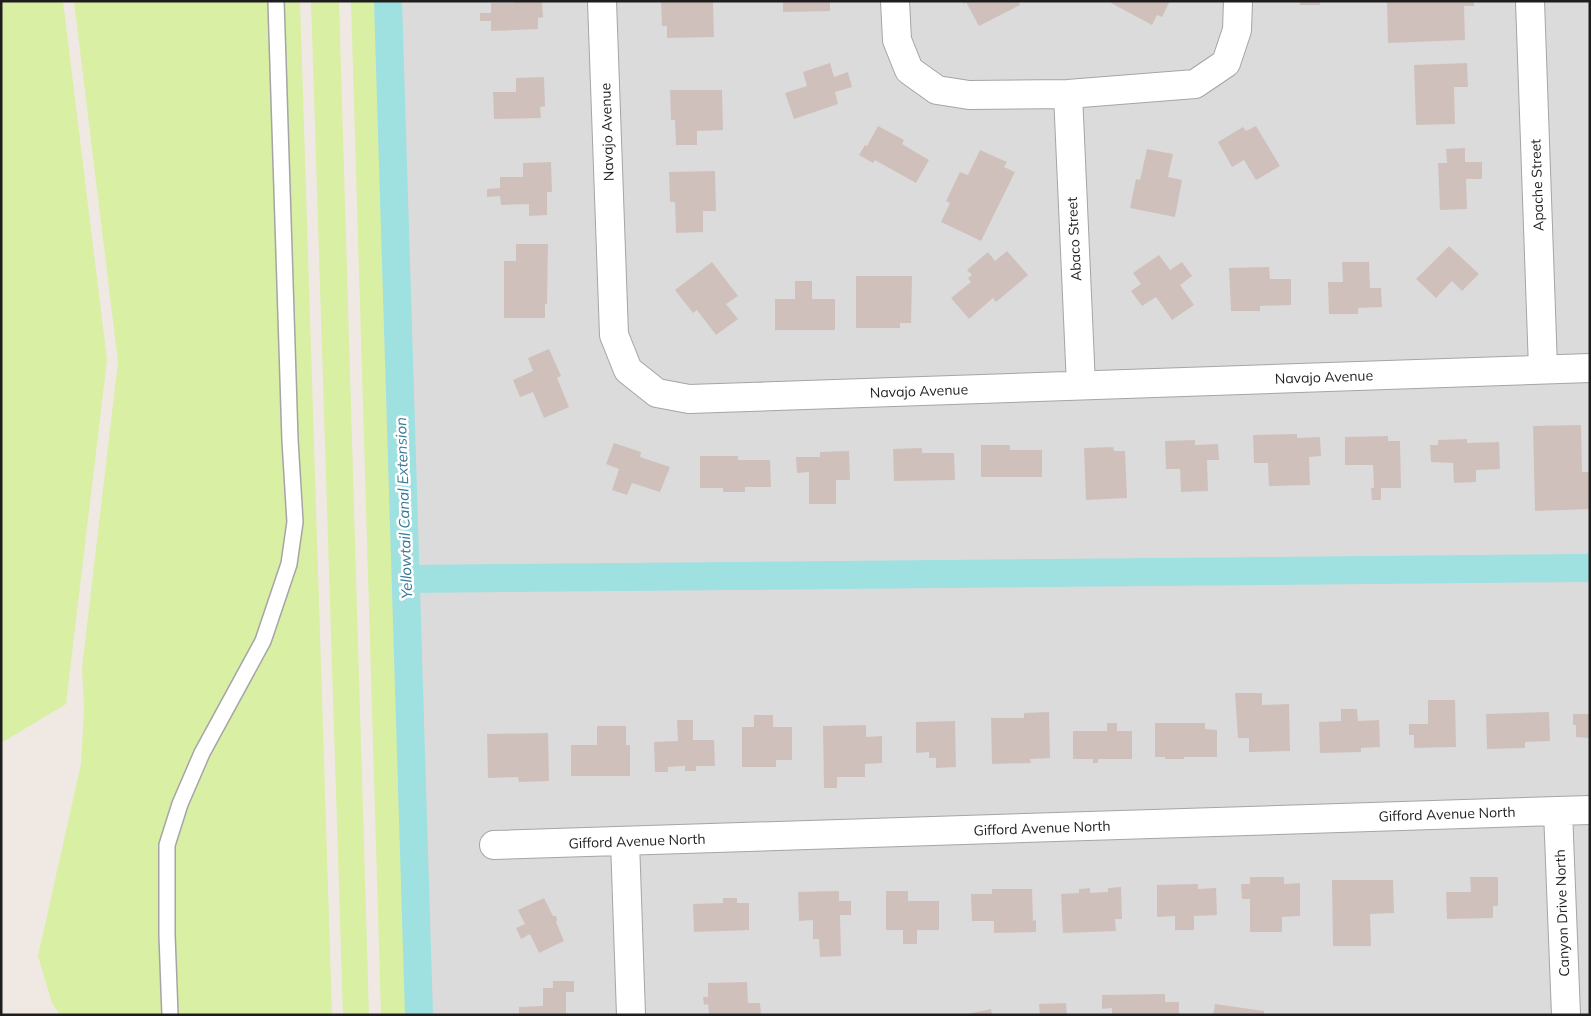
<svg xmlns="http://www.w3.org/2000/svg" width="1591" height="1016" viewBox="0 0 1591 1016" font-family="Mulish,sans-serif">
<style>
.residential{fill:#dcdbdb}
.grass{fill:#d8efa4}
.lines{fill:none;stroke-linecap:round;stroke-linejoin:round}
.canal{stroke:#9fe0e1;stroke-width:28}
.building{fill:#d0c0bc}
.service-casing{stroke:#a5a5a5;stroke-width:18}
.minor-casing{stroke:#a5a5a5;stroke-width:30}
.service{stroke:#fff;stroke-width:15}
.minor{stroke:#fff;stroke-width:28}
.labels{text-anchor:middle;stroke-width:5;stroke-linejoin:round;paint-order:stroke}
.street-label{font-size:14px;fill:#1e1e1e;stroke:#fff}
.water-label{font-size:15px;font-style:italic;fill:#387995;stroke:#fff}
</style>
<rect width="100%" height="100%" fill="#f0e9e3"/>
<path class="residential" d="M398,1H1590V1015H426L409,370Z"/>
<path class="grass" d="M1,1H63L107,360L66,704L1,743Z
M74,1H300L332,1015H60L52,1003L38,956L81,764L84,710L82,668L118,362Z
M311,1H339L369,1015H343Z
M351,1H398L409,370L426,1015H381Z"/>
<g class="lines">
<path class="canal" d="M388,1L419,1015
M406,579L1590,568"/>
</g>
<path class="building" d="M514,1H542L543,17L538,18V29L491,31V21H480V13H491V3H514Z
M661,1H713L714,37L667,38V26H662Z
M783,1H830V11L783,12Z
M962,1H1018L1020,5L979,26L966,2L963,4Z
M1111,1H1170L1162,17L1157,15L1152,25L1111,3Z
M1300,1H1320V5H1300Z
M1387,1H1474V6H1464L1465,40L1388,43Z
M830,63L834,77L848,72L852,87L835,92L838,104L794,119L785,93L807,86L803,72Z
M1467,63L1468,87H1454L1455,124L1416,125L1414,65Z
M544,77L545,106L540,107L541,118L494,119L493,92H516V78Z
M670,90H722L723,130L697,131V145H676L675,120H671Z
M878,126L904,140L902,144L929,160L916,183L875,160L873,163L859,155L865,145L867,146Z
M1256,126L1280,166L1256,180L1244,160L1232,167L1218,142L1243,127L1246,131Z
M1465,148V162H1482V179H1466L1467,209L1440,210L1438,163H1447L1446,149Z
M1147,149L1173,154L1168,177L1182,180L1175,217L1130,208L1136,179L1140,180Z
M980,150L1007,162L1004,167L1015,172L981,241L941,222L950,203L946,201L960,172L968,175Z
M551,162L552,192H547V215L529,216V204L501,205L500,196L487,197V189L500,188V177H523V163Z
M715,171L716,211H703V232L676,233L675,202H670L669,172Z
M516,244H548L547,304H545V318H504V261H516Z
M1449,246L1479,274L1462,291L1452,281L1436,298L1416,279Z
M1007,251L1028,275L996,302L993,298L969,319L951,298L971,282L968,278L972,275L967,270L988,252L995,261Z
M1159,255L1170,270L1182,262L1192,276L1180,285L1194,305L1172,320L1156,297L1142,306L1131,291L1141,284L1133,273Z
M712,262L738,296L726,304L738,319L716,335L697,310L693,313L675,290Z
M1342,262H1369L1370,288H1381L1382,307L1358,308V314H1329L1328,282H1343Z
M1269,267L1270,279H1291V305L1260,306V311H1231L1229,268Z
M856,276H912L911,323H900V328H856Z
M795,281H812V299H835V330H775V299H795Z
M549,349L561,376L557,378L569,407L544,418L533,392L520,397L513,380L533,371L528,358Z
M1581,425L1582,472H1590V509L1535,511L1533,426Z
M1297,434V438L1320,437L1321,456L1309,457L1310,485L1269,486L1268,463H1254L1253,435Z
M1388,436V441H1400L1401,488H1381V500H1372L1371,488H1374L1373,465H1345V437Z
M1467,439V443L1499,442L1500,469L1476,470V482L1454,483L1453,463L1431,462L1430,445H1438V440Z
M1195,440V445L1218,444L1219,460H1207L1208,491L1181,492L1180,469H1166L1165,441Z
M614,443L641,452L640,457L670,467L660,492L632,483L627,495L612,490L619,469L606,464Z
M981,445H1010V450H1042V477H981Z
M1113,447L1114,451H1125L1127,498L1086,500L1084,448Z
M922,448V453H954L955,480L894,481L893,449Z
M849,451L850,480H836V504H809V472L797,473L796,457H820V452Z
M700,456H738V460H770L771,487H745V492H723V488H700Z
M1235,693H1262V705L1289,704L1290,751L1249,752V738H1238Z
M1428,700H1455L1456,747L1414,748V735H1409V724H1428Z
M1341,709H1357L1358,721L1379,720L1380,747L1361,748V752L1320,753L1319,722L1341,721Z
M1049,712L1050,758L1030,759L1031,763L992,764L991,718H1024V713Z
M1549,712L1550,741L1525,742V748L1487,749L1486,714Z
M1573,714H1590V738L1576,737V725H1573Z
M754,715H773V727H792V760H776V767H742V727H754Z
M677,720H693V740H714L715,766H696V771H685V766L668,767V772H655L654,742L678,741Z
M955,721L956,767L936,768V758H929V752L916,753V722Z
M1107,723H1117V731H1132V759H1098V763H1093V759H1073V731H1107Z
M1155,723H1205V729L1217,730V757H1184V759H1165V757H1155Z
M866,725V737L882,736V763L865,764V777H837V788H824L823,726Z
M597,726H626V745H630V776H571V745H597Z
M548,733L549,781L519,782L518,777L488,778L487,734Z
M1250,877H1284V884L1300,883V916L1282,917V932H1250V899H1242L1241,884H1250Z
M1470,877H1498V906H1493V918L1447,919L1446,892H1471Z
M1332,880H1393L1394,913L1370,914L1371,946H1333Z
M1198,884V889L1216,888L1217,915L1194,916V930H1175V916L1157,917V885Z
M1121,887L1122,919H1115L1116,931L1063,933L1061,894L1079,893V889L1090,888V893L1108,892V888Z
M992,889H1032L1033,921L1036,920V932L994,933V921H972L971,894H992Z
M839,891V901H851V915H840L841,956L820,957L819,939H813V920L799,921L798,892Z
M886,891H908V901H939V930H917V944H903V930H886Z
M544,898L553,916H556L557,920L556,922L564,941L539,953L530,934L521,939L516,928L525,924L518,910Z
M723,898H737V903H749V930L694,932L693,904L723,903Z
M553,981H574V992H566V1015H519V1007L543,1006V988H553Z
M747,982L748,1003H760L761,1015H709L708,1004L704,1005L703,997H708V983Z
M1165,994V1002H1179V1015H1112V1008L1102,1009V995Z
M1066,1003L1067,1015H1040L1039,1004Z
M1215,1004L1264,1011V1015H1213Z
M991,1009L992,1015H967V1014Z"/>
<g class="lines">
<defs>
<path id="service" d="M170,1015L167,935V845L180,804L202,753L263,641L289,564L295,522L290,440L276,1"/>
<path id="minor" d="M602,1L614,335L628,370L657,393L689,399L1590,368
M895,1L897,40L909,70L937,90L969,95L1068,94L1195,84L1226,63L1237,30L1238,1
M1530,1L1543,368
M1068,94L1081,385
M1558,811L1566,1015
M625,841L631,1015
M494,845L1590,810"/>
</defs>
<use href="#service" class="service-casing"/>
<use href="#minor" class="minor-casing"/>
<use href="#service" class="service"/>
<use href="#minor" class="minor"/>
</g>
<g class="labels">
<g class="street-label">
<text transform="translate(607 132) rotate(-92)" y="5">Navajo Avenue</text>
<text transform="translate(1537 185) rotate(-92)" y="5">Apache Street</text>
<text transform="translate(1074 239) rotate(-93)" y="5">Abaco Street</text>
<text transform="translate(1324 377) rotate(-2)" y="5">Navajo Avenue</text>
<text transform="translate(919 391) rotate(-2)" y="5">Navajo Avenue</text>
<text transform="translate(1447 814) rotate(-2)" y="5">Gifford Avenue North</text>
<text transform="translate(1042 828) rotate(-2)" y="5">Gifford Avenue North</text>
<text transform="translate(637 841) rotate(-2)" y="5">Gifford Avenue North</text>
<text transform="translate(1562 913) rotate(-92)" y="5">Canyon Drive North</text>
</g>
<g class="water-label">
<text transform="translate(404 508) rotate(-92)" y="5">Yellowtail Canal Extension</text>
</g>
</g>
<rect width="1591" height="1016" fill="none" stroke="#1e1e1e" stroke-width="5"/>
</svg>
